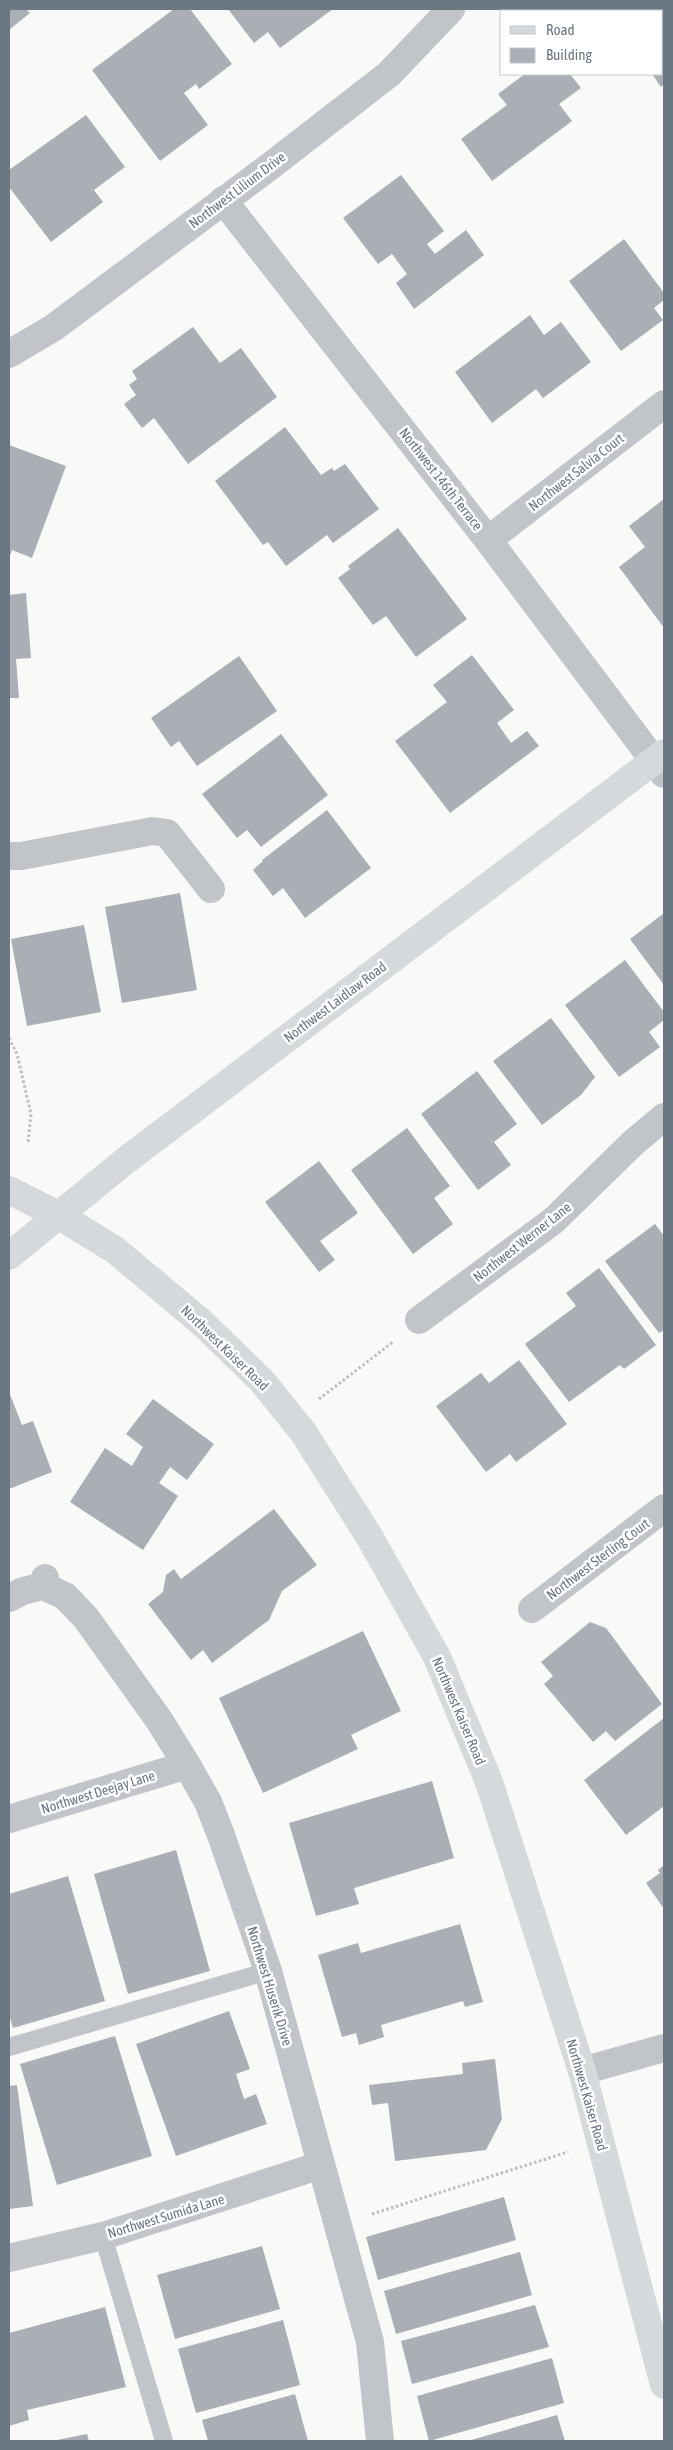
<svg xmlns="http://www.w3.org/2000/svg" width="673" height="2450" viewBox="0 0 673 2450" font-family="'Asap Condensed',sans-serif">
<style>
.building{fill:#a9afb5}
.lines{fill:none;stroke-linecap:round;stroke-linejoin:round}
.path{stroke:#bbbdc0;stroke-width:3;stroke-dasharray:2.5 2.5;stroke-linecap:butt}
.lane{stroke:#c1c4c8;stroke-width:18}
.street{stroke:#c1c4c8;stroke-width:28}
.secondary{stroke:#d6d9dc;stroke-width:28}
.labels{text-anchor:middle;stroke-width:5;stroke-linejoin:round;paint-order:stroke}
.street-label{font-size:14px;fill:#6c7784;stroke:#fff}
</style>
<rect width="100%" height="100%" fill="#f9f9f7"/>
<path class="building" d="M9,9H26L30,13L10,29Z
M174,9H190L232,64L199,89L196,84L184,93L208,125L160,161L92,70Z
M228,9H333L280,48L268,32L254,43Z
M580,9H664V84L661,87L652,74H662V11H577Z
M525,74H570L581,88L559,104L572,121L492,181L461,139L507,105L498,94Z
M86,115L125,167L94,190L103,202L51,242L9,187V170Z
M401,175L444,231L427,244L435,254L466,230L484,255L414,309L396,283L407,274L392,254L378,264L343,218Z
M624,239L664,293V300L654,308L663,320L621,351L569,281Z
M530,315L544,335L561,322L591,362L543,398L536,389L492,423L455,372Z
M193,327L220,363L241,348L277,397L188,464L154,418L142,428L124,404L136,395L129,385L137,379L132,371Z
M285,427L321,475L332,468L334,471L345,464L379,509L333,543L327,535L286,566L268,542L263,545L215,481Z
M9,445L66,466L32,558L12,550L9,558Z
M664,499V628L619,567L645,547L629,526Z
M398,528L467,619L416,657L386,616L373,625L338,578L350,569L348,566Z
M26,593L31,658L16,659L19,698H9V595Z
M472,655L514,710L497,723L511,743L527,731L539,746L450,813L395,741L447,702L433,685Z
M239,656L277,711L197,766L179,741L171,747L151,718Z
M281,734L328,795L261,847L247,830L237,838L202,794Z
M327,810L371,868L305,918L283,888L273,896L253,870L263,861L262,860Z
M180,893L197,990L122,1003L105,907Z
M664,913V985L630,939Z
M84,925L101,1012L27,1026L11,939Z
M625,960L664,1012V1020L649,1032L660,1047L619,1077L565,1005Z
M551,1018L595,1077L581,1095L542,1125L493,1061Z
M477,1071L517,1124L494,1142L511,1165L478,1190L421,1114Z
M407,1128L450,1186L434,1198L453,1224L413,1254L351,1170Z
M319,1161L358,1213L320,1241L335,1260L319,1272L265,1202Z
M655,1224L664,1236V1330L659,1333L605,1261Z
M599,1268L656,1345L624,1369L620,1365L569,1402L525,1344L576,1306L566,1293Z
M519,1360L567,1424L516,1462L510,1454L486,1472L436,1406L481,1373L489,1383Z
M9,1392L22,1425L33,1421L52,1472L9,1489Z
M153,1399L214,1444L187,1480L170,1467L159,1483L178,1496L143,1550L70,1502L105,1448L132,1466L143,1447L126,1434Z
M274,1509L317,1565L282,1591L269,1620L212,1663L203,1650L191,1660L148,1604L163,1592L166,1575L174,1569L181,1579Z
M590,1622L606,1628L662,1704L615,1741L606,1731L593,1742L544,1684L553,1676L541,1662Z
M363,1631L401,1711L351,1735L358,1749L263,1793L219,1698Z
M664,1718V1806L626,1835L584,1780Z
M432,1781L454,1858L354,1888L359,1904L316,1916L289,1823Z
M176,1850L210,1971L128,1994L94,1874Z
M664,1865V1909L646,1883L660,1873L658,1870Z
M68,1876L105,2001L13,2028L9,2014V1894Z
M460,1924L483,2002L465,2007L463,2001L381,2025L384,2037L359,2045L356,2033L342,2037L318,1955L358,1943L361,1953Z
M229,2011L250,2069L236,2074L244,2099L256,2094L267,2124L176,2156L136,2044Z
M115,2036L152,2156L57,2185L20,2064Z
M495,2059L502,2119L486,2150L395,2161L388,2103L372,2105L369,2085L463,2074L462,2063Z
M17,2085L33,2206L9,2209V2086Z
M504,2197L516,2240L378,2280L366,2237Z
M262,2246L280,2309L175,2339L157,2275Z
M520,2252L532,2295L396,2334L384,2291Z
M535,2305L549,2347L412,2384L401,2341Z
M105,2307L126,2387L27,2410L29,2420L9,2426V2333Z
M283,2320L300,2385L196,2413L178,2349Z
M552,2358L564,2403L429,2441L417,2396Z
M295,2394L308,2441H208L202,2420Z
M557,2415L565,2441H468Z
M87,2434L89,2441H57V2440Z"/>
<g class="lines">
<path class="path" d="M9,1038L17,1054L31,1114L28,1143
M319,1399L393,1342
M372,2214L568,2152"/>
<path class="lane" d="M9,2047L268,1971
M103,2236L164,2441"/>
<path class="street" d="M223,200L488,540L664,774
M9,354L53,328L273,164L389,74L451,9
M488,540L664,404
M9,856H21L153,831L167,833L211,889
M419,1320L553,1221L633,1143L664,1117
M43,1586L65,1596L86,1618L159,1720L187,1765L208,1802L221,1835L268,1971L370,2342L380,2441
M9,1598L23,1591L43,1586L45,1578
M532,1609L664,1508
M9,1819L187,1765
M582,2071L664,2048
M9,2258L103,2236L321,2165"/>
<path class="secondary" d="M9,1190L58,1215L115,1250L200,1321L262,1381L303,1432L369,1536L437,1657L489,1782L582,2071L664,2385
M9,1256L125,1161L664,753"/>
</g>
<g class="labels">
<g class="street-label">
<text transform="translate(237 190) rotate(-37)" y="5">Northwest Lilium Drive</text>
<text transform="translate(576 472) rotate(-38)" y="5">Northwest Salvia Court</text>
<text transform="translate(441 479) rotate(52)" y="5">Northwest 146th Terrace</text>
<text transform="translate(335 1002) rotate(-37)" y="5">Northwest Laidlaw Road</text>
<text transform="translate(522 1242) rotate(-38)" y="5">Northwest Werner Lane</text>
<text transform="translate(225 1348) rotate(44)" y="5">Northwest Kaiser Road</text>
<text transform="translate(598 1559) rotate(-37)" y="5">Northwest Sterling Court</text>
<text transform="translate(459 1711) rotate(67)" y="5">Northwest Kaiser Road</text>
<text transform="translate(98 1792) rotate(-17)" y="5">Northwest Deejay Lane</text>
<text transform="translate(270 1986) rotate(73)" y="5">Northwest Huserik Drive</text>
<text transform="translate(587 2095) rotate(74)" y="5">Northwest Kaiser Road</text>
<text transform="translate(166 2216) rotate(-17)" y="5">Northwest Sumida Lane</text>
</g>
</g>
<rect width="673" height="2450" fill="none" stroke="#6c7784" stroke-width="20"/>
<rect x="500" y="10" width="162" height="65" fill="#ffffff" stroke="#c4c9ce"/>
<rect x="510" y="26" width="25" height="8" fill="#d6d9dc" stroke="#c4c9ce"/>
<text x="546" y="35" font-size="15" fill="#6c7784">Road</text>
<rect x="510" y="48" width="25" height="15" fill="#a9afb5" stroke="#c4c9ce"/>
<text x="546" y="60" font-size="15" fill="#6c7784">Building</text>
</svg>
